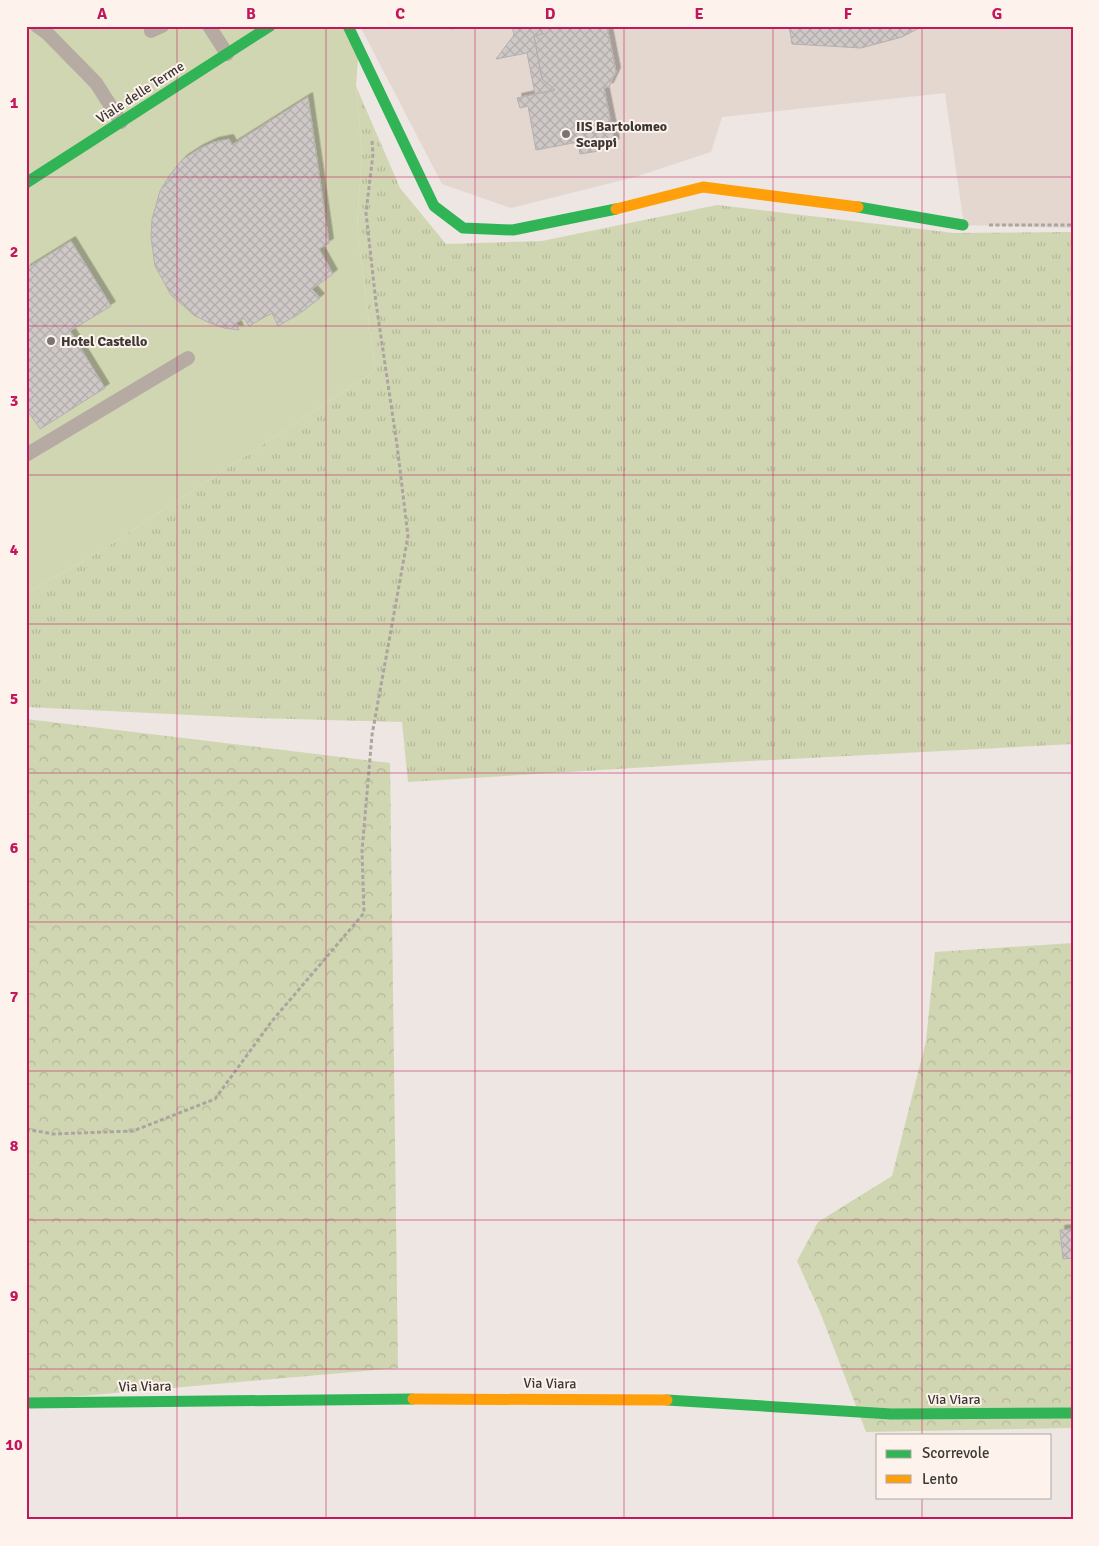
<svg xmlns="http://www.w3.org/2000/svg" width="1099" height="1546" viewBox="0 0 1099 1546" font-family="Signika,sans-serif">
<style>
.built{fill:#e4d7d0}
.grass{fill:url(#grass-tufts)}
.park{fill:url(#park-crowns)}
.pitch{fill:#d1d6b2}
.building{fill:url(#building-cross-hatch);stroke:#b5b0ae;filter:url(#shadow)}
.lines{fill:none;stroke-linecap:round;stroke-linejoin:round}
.path{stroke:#aca59f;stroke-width:3;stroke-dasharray:4 2.5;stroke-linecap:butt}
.lane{stroke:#b5aba3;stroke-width:14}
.fast{stroke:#30b455;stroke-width:11}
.slow{stroke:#ff9f0a;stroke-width:11}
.grid{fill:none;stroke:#c2185b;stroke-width:1;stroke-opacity:0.55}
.poi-dot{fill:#797471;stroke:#fef2ec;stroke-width:2}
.labels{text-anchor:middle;stroke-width:4;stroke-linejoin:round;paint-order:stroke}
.street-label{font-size:14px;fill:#3b3734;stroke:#fef2ec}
.poi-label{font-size:14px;font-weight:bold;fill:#3b3734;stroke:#fef2ec;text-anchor:start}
.neatline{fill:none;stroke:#c2185b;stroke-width:2}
.grid-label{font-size:16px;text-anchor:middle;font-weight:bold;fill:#c2185b}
</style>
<defs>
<pattern id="grass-tufts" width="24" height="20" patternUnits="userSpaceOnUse" patternTransform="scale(1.25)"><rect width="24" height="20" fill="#d1d6b2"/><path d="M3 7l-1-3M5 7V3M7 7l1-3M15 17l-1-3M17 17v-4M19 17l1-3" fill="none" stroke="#b4b89a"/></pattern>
<pattern id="park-crowns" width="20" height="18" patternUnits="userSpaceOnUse" patternTransform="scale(1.25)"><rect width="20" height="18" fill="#d1d6b2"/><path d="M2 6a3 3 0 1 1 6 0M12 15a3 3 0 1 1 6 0" fill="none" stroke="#b4b89a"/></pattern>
<pattern id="building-cross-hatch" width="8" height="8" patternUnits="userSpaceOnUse" patternTransform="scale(1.25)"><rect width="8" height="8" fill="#cec9c7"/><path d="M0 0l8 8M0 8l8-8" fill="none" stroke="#b2adac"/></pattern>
<filter id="shadow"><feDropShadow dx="4.5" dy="-4.5" stdDeviation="0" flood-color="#0004"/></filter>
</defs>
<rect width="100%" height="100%" fill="#ede6e3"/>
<path class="built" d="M360,26H1073V228L964,225L945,93L722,117L711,152L635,177L511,208L442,184Z"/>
<path class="grass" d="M356,86L400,188L446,244L542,241L717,205L954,233L1073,232V744L714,763L408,782L402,722L253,718L26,707V593L99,552L375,371L357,227L362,155Z"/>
<path class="park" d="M26,719L390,763L398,1368L26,1401Z
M1073,943V1428L866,1432L820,1312L797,1261L818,1222L892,1176L926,1041L935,952Z"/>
<path class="pitch" d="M26,26H354L359,45L356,86L362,155L357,227L375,371L99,552L26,593Z"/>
<path class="building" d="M443,26H468L452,29Z
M512,26H541L542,34L534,36L542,79L555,90L535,94L527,53L496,59L514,35Z
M541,26H607L616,72L609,87L604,88L615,143L598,146L599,151L580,154L578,142L536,150L528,106L520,108L517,98L555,90L542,79L534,36L542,34Z
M789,26H923L902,37L861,48L792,44Z
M308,97L329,243L319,249L333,274L312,289L320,298L299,314L278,326L272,313L249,326L244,318L236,323L239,330L224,328L210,323L195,316L171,295L155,266L151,237L152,219L160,191L169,176L182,160L199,149L214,142L229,139L232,145Z
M71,241L111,306L70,331L105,388L40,429L26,408V269Z
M1073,1229V1258L1063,1259L1060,1230Z"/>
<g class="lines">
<path class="path" d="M989,225H1073
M26,1129L53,1134L133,1131L215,1099L272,1021L364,913L362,851L372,735L408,536L397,445L376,303L366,213L373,154L372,141"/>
<path class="lane" d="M37,26L47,33L96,83L121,122
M209,26L227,54
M151,31L162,26
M26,455L188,358"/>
<path class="fast" d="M348,26L434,206L463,228L513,230L616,209
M26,183L270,26
M858,207L963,225
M667,1400L891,1414L1073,1413
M26,1403L413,1399"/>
<path class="slow" d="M616,209L703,187L858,207
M413,1399L667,1400"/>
</g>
<path class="grid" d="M177,26V1520M326,26V1520M475,26V1520M624,26V1520M773,26V1520M922,26V1435M26,177H1073M26,326H1073M26,475H1073M26,624H1073M26,773H1073M26,922H1073M26,1071H1073M26,1220H1073M26,1369H1073M922,1497V1520"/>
<g class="poi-dot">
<circle cx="566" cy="134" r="5"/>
<circle cx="51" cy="341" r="5"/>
</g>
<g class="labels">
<g class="street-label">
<text transform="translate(140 92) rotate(-33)" y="5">Viale delle Terme</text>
<text transform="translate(550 1383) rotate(1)" y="5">Via Viara</text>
<text transform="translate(145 1386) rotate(-1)" y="5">Via Viara</text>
<text x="954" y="1404">Via Viara</text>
</g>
<g class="poi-label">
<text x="576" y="131">IIS Bartolomeo<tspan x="576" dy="16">Scappi</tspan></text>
<text x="61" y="346">Hotel Castello</text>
</g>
</g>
<rect width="1099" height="1546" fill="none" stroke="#fef2ec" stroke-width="55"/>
<rect x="876" y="1434" width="175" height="65" fill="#fef2ec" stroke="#b0a7a2"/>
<rect x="886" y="1450" width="25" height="8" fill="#30b455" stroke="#b0a7a2"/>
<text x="922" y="1458" font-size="15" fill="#3b3734">Scorrevole</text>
<rect x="886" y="1475" width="25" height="8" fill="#ff9f0a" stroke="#b0a7a2"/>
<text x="922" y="1484" font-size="15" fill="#3b3734">Lento</text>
<rect x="28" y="28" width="1044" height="1490" class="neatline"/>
<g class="grid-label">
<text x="102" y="19">A</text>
<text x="251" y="19">B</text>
<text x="400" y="19">C</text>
<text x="550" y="19">D</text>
<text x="699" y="19">E</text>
<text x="848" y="19">F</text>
<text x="997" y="19">G</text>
<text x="14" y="108">1</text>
<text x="14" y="257">2</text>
<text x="14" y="406">3</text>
<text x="14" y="555">4</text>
<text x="14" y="704">5</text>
<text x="14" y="853">6</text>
<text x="14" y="1002">7</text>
<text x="14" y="1151">8</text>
<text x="14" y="1301">9</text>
<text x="14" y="1450">10</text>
</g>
</svg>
